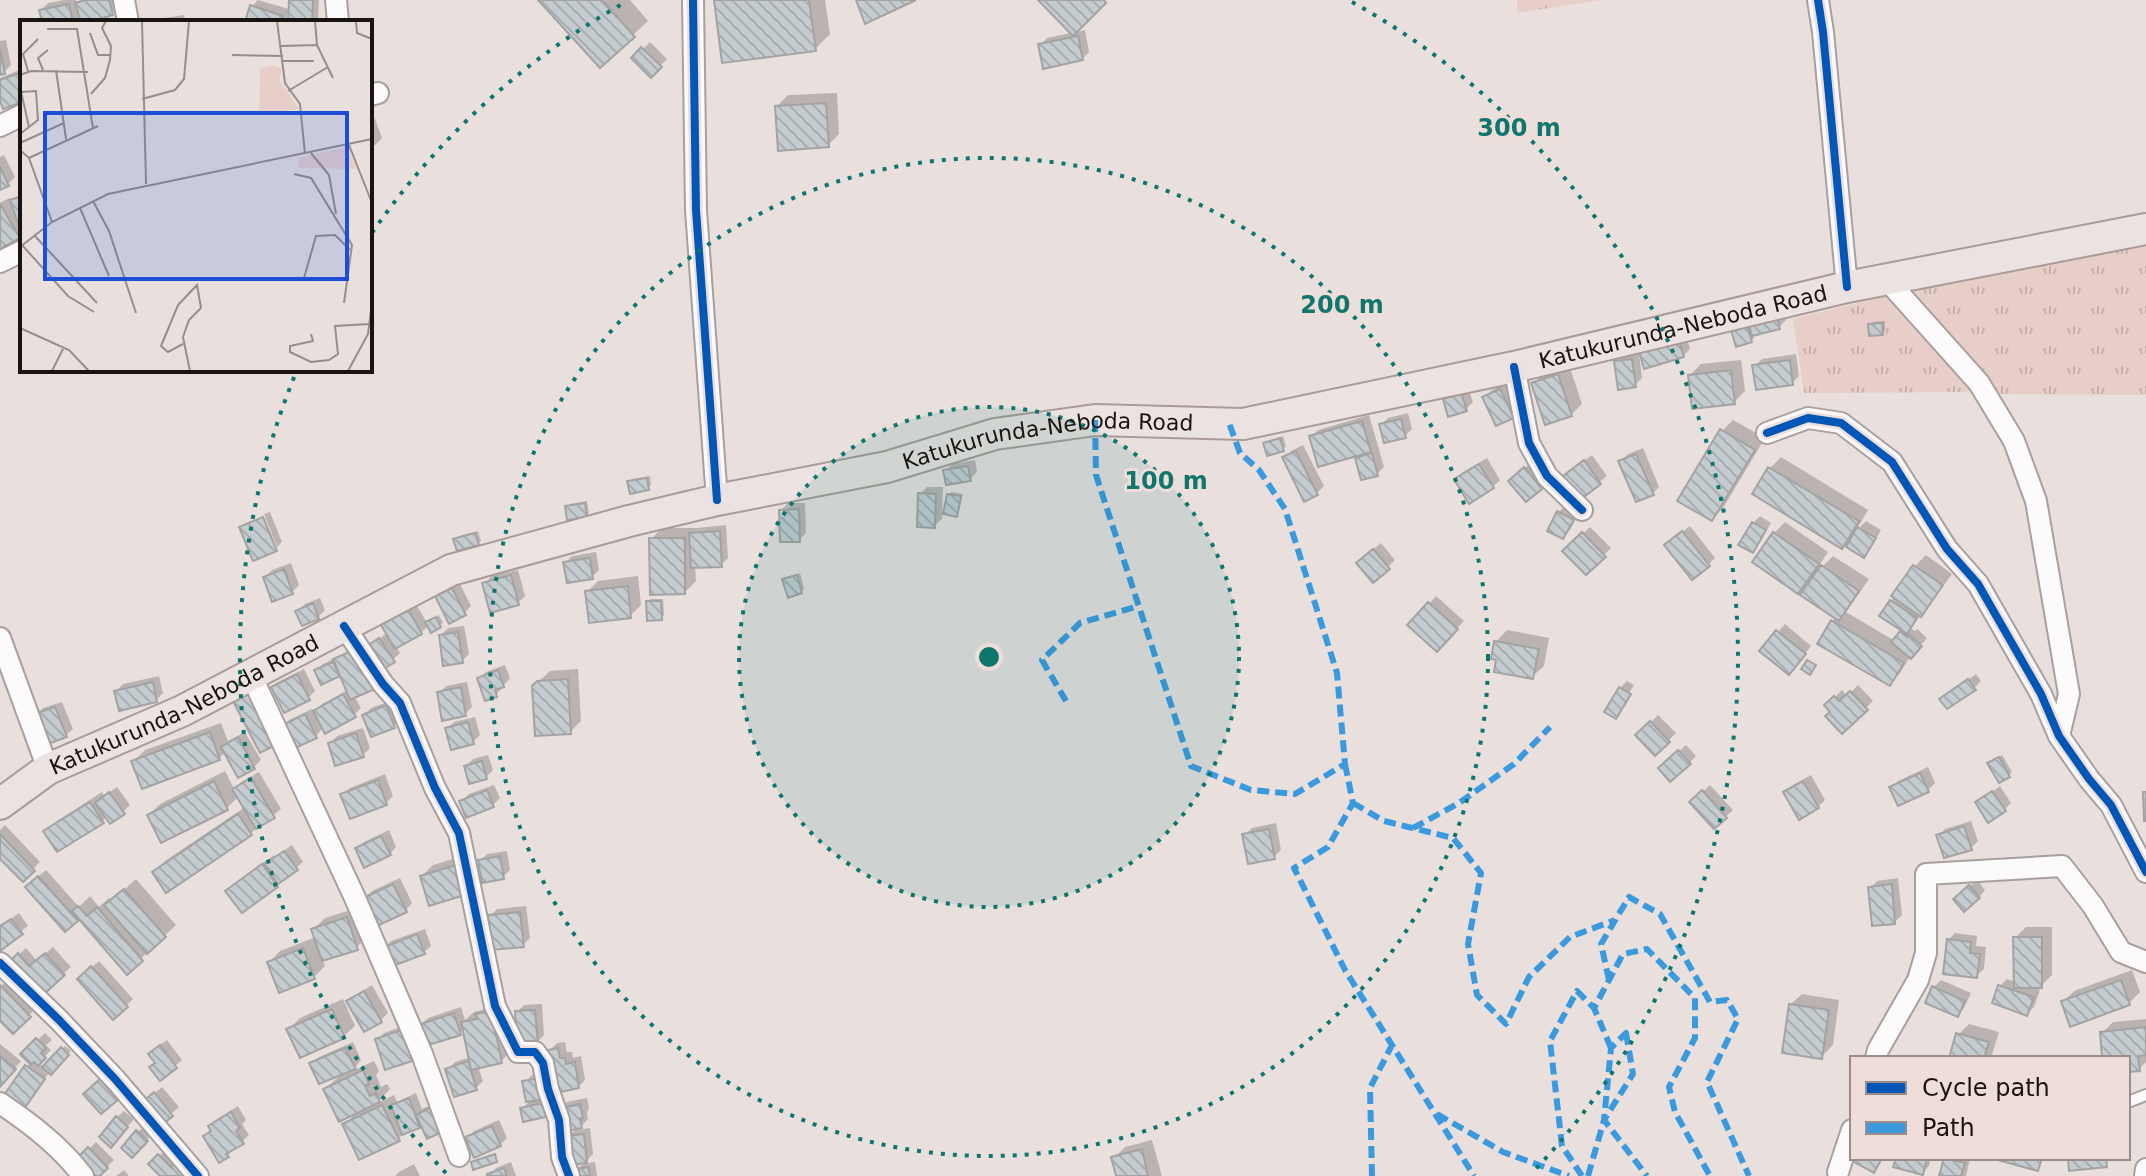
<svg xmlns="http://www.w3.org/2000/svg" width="2146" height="1176" viewBox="0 0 2146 1176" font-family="'DejaVu Sans',sans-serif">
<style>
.grass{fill:url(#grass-tufts)}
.shadow{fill:#0003}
.building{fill:url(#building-back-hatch);stroke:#a4a3a3;stroke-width:2}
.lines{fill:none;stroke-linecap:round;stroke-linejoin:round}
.service-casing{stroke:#a7a09f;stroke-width:14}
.minor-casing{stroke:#a7a09f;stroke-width:24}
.primary-casing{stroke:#aa9b98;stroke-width:34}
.service{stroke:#fcfafa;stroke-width:10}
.minor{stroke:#fcfafa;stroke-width:20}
.primary{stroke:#ebe3e1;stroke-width:30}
.quiet{stroke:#3b9ade;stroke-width:6;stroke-dasharray:12 6;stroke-linecap:butt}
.cycleway-casing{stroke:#eeddd9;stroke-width:13}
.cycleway{stroke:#0057b8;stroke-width:8}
.ring{fill:none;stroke:#0f766e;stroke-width:4;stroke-dasharray:4 8}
.labels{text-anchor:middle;stroke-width:6;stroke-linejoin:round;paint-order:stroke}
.street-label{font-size:22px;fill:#191312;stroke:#eeddd9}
.inset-road{fill:none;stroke:#968e8c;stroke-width:2}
.view{fill:#1d4ed8;fill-opacity:0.15;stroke:#1d4ed8;stroke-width:4}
.inset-edge{fill:none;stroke:#191312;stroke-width:4}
.centre{fill:#0f766e;stroke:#eeddd9;stroke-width:4}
.ring-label{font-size:24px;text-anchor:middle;font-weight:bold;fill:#0f766e;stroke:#eeddd9;stroke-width:6;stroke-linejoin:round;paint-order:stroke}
</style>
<defs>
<pattern id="grass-tufts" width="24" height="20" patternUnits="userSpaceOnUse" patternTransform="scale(2)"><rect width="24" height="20" fill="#e7cec9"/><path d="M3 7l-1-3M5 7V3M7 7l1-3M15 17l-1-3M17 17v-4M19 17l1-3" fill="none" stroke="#c6b0ac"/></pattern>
<pattern id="building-back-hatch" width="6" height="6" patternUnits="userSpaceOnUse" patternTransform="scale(2)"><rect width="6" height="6" fill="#c4ccd0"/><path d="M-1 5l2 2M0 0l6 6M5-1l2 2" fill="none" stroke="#a8aeb2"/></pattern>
</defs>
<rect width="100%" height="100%" fill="#e9e0de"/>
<path class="grass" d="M1517,0H1601L1517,13Z
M2146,240V395L1991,394L1907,292Z
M1885,296L1984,392L1804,393L1793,319Z"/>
<path class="shadow" d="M65,0H76L77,4L81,0H117L119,6L112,13L82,19L79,22H44L41,10L48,3Z
M258,0L289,9L285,22H247L252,6Z
M291,0H319L318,22H290Z
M541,0H630L648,21L600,66Z
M716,0H825L830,34L815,49Z
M184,15L185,22H142L143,21Z
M1085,30L1089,52L1082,59L1040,45L1047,38Z
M6,40L11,65L4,72H0V41Z
M650,42L667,59L651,75L634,58Z
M22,69V100L0,95V78Z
M837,93L839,134L828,145L777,106L788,95Z
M370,106L382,138L370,150Z
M4,155L15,177L8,184L0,188V157Z
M22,192V219L20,220L22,233L0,246V203L9,198L11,202Z
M1784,312L1786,320L1779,327L1753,334L1754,338L1751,341L1733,331Z
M1885,321V330L1882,333L1870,325L1873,322Z
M1686,334L1690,349L1683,356L1646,366Z
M1639,353L1642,378L1635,385L1616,362L1623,355Z
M1796,354L1799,376L1792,383L1755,366L1762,359Z
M1741,360L1745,391L1734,402L1690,375L1701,364Z
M1569,365L1582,404L1571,415L1533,384L1544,373Z
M1508,383L1519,409L1512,416L1485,397L1492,390Z
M1468,388L1473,402L1466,409L1445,400L1452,393Z
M1408,413L1412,429L1405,436L1381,425L1388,418Z
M1369,415L1384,467L1377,474L1363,478L1356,454L1311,437L1318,430Z
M1733,420L1765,438L1723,508L1712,519L1722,431Z
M1283,436L1286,446L1283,449L1265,444L1268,441Z
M1303,445L1324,486L1317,493L1284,458L1291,451Z
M1643,448L1659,487L1652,494L1621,461L1628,454Z
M1592,455L1607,476L1581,496L1573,469Z
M1781,457L1868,510L1858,527L1859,528L1866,521L1881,530L1871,548L1864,555L1854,534L1842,546L1754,494L1770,468Z
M1487,458L1500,480L1493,487L1470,501L1456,479L1463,472Z
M975,460L977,472L970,479L945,471L952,464Z
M1532,462L1548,480L1526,499L1518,474Z
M650,476L651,485L648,488L630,482L632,479Z
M927,487H943L942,519L934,526L920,494Z
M952,492L963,494L959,511L956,514L949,495Z
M587,501L589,513L586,516L567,507L570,504Z
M788,503H805L806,533L799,540L781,510Z
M1566,505L1579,512L1570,530L1563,537L1549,530L1559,512Z
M270,512L282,542L277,547L264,514Z
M1760,516L1771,523L1759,544L1752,551L1753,523Z
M1785,522L1828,552L1817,569L1819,570L1833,556L1869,579L1846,612L1895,641L1904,630L1891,601L1915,566L1926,555L1952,574L1931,603L1910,628L1915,631L1917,629L1927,638L1910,657L1900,673L1889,684L1832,621L1837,617L1815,577L1814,575L1798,591L1774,533Z
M726,525L728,558L721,565L695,566L696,581L685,592L651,539L662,528H697Z
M1690,526L1715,558L1709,564L1674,538Z
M1590,527L1611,548L1586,573L1565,551Z
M478,531L481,541L478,543L456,539L459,536Z
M1381,543L1395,560L1388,567L1365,556Z
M596,552L599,570L592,577L565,563L572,556Z
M291,563L299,585L292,592L265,577L272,570Z
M518,570L525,596L518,603L485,583L492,576Z
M800,573L804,589L801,592L785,580L787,577Z
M638,576L641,605L630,616L587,592L598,581Z
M459,582L471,606L464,613L437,597L444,590Z
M1436,596L1464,621L1437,650L1410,625Z
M320,598L325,610L318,617L298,611L305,604Z
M651,599H663L664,615L661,618L648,602Z
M416,604L427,623L439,615L443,623L440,625H429L421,633L396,646L400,653L354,696L361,708L354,715L324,727L316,736L281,728L289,720L312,709L314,712L322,704L348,690L341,673L322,682L316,671L323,664L363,644L366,649L388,632L384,625L390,618Z
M1785,624L1811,646L1796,666L1762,650Z
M464,626L469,654L462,661L441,635L448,628Z
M1507,630L1549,638L1544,666L1532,677L1496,642Z
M505,665L510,678L496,695L479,679L486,672Z
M304,669L315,691L308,698L273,688L280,681Z
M578,669L581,721L570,732L534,686L550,671Z
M1976,674L1981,681L1974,688L1942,699Z
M159,676L163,693L156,700L116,691L123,684Z
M1627,681L1634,685L1618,711H1621L1616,716L1620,688Z
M467,682L472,707L465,714L439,693L446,686Z
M1858,685L1873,701L1842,731L1833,711L1827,705L1842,690L1847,696Z
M393,700L401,719L394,726L364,715L371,708Z
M62,702L73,729L66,735L36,715L43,708Z
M1658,715L1676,733L1656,753L1638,735Z
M475,717L480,735L473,742L447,729L454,722Z
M221,723L228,741L245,732L261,760L254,767L226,752L219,758L134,761L145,750Z
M363,728L370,748L363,755L330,743L337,736Z
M1686,745L1696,756L1689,763L1668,761Z
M488,755L493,770L486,777L466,766L473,759Z
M2002,755L2012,772L2009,775L1990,763Z
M1928,767L1935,783L1928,790L1892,788L1898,781Z
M225,771L234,789L241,782L259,772L281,809L251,833L166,890L154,872L165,861L245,807L239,796L227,808L162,841L149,815L160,804Z
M385,774L393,796L386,803L351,816L343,795L350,788Z
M1811,775L1825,800L1818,807L1786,792L1793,785Z
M494,785L500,798L493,805L462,801L469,794Z
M1710,785L1733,810L1714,827L1692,802Z
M2000,786L2011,803L2004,810L1977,803Z
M117,787L130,805L123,812L107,816L102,821L46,832L57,821L102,792L104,796Z
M1971,821L1978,841L1971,848L1938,836L1945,829Z
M1276,823L1281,850L1274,857L1245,835L1252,828Z
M5,825L40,862L23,879L2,858L0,860V830Z
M389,830L396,847L390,854L357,849L364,842Z
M292,845L303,862L277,885L242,911L228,891L239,880L274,855L275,857Z
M507,851L510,870L503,877L480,861L487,854Z
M470,854L478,882L422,876L433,865Z
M46,870L79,907L90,896L99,907L109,898L112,901L136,879L176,925L127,972L79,917L65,930L34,880Z
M400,878L412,903L406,910L366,898L372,891Z
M1898,878L1902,915L1895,922L1870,888L1877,881Z
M1977,880L1985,890L1979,897L1963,892Z
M526,906L530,938L523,945L490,916L497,909Z
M357,908L367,937L356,948L322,959L325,966L314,977L269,962L280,951L316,937L314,929L325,918Z
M19,913L28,926L0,948V927Z
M2026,927H2052V975L2041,986H2029L2040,990L2034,1007L2027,1014L2000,986L2007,979L2016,982L2015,938Z
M425,929L431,946L424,952L384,948L391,941Z
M1955,933L1977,936L1976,946L1986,947L1984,969L1976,976L1948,940Z
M53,947L71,967L43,992L14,959L26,948L37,961Z
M99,961L133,999L126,1006L86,972Z
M2132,970L2140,992L2129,1003L2063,1002L2074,991Z
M8,980L36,1008L13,1032L0,1018V987Z
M1941,980L1971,993L1964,1008L1957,1015L1928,1002L1934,987Z
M372,985L388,1013L381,1020L349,1002L356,995Z
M1802,994L1839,1000L1833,1045L1822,1056L1790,1005Z
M343,999L355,1026L344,1036L289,1029L300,1018Z
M489,1004L512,1050L501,1061L478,1066L483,1081L476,1088L448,1069L455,1062L471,1057L464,1029L460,1033L421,1025L428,1018L461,1007L465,1020L474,1012L482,1010Z
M542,1004L544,1035L537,1042L517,1012L524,1005Z
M2146,1019V1062L2139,1069L2128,1070V1058H2125L2102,1033L2113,1022Z
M411,1023L421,1051L377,1040L384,1033Z
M1969,1024L1999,1032L1991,1058H1952L1958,1035Z
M45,1033L52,1040L46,1045L51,1050L38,1063L45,1068L65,1046L71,1051L50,1071L31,1099L26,1067L31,1062L23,1054Z
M167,1040L182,1060L175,1066L157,1062V1047Z
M353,1042L361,1060L351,1072L374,1061L379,1071L376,1075L381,1087L387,1084L390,1089L376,1104L394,1095L397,1102L416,1093L422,1109L438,1102L419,1126L406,1131L398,1139L345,1124L358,1111L326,1089L343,1072L312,1063L319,1057Z
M565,1042L567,1052H572L573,1058L581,1056L585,1080L578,1087L550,1050L557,1043Z
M0,1044L21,1061L0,1086Z
M549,1072L556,1107L522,1109L528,1103L525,1082L532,1075Z
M162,1087L179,1107L159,1124L150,1097Z
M587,1098L589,1109L587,1112L588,1119L578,1130L590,1128L593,1154L584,1164L595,1162L597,1176H576L575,1171L585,1162L568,1137L578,1127L560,1109L567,1102Z
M238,1106L246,1120L242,1124L249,1135L227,1156L205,1136L212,1129L210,1126L217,1119Z
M124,1111L134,1119L118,1138L117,1117Z
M499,1120L507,1138L500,1145L467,1138L474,1131Z
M145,1125L153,1133L132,1155L123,1147Z
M1152,1140L1162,1176H1118L1114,1158L1125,1147Z
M96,1142L114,1160L98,1176L79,1159Z
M167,1149L179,1162L163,1176L151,1164Z
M1898,1158H1931L1929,1166L1922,1173Z
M1946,1158H1970L1966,1176H1941Z
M511,1162L516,1176H489L496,1168Z
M414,1164L420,1176H395L399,1172Z
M124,1170L129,1176H116Z"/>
<path class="building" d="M85,0H109L113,15L89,22H81L75,3Z
M289,0H313L312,22H288Z
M538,0H602L635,37L600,68Z
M714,0H809L816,51L722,63Z
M856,0H916L865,24Z
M1038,0H1104L1106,3L1073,36Z
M69,4L73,22H42L39,10Z
M250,5L283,16L281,22H245Z
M1078,36L1083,60L1043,69L1038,44Z
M641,47L662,67L651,78L631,58Z
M0,49L5,74L0,75Z
M22,72V102L3,109L0,101V80Z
M826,103L829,147L778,151L775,106Z
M0,167L9,186L0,190Z
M22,196V221L18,223L10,200Z
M0,204L20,238L0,249Z
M1777,318L1780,329L1752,336L1749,325Z
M1882,323L1883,335L1869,336L1868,324Z
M1747,326L1752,342L1736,347L1731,330Z
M1679,340L1684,357L1644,369L1639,351Z
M1632,359L1636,387L1618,390L1614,361Z
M1790,360L1793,385L1756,390L1752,365Z
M1731,370L1735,404L1692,409L1688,375Z
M1558,374L1572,416L1545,425L1531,383Z
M1500,389L1514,418L1496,426L1482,397Z
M1461,393L1467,411L1448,417L1443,399Z
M1401,419L1406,438L1384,443L1379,424Z
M1362,421L1371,452L1318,467L1309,436Z
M1720,429L1755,450L1712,521L1677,501Z
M1280,438L1284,451L1267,456L1263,443Z
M1296,451L1318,495L1304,502L1282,457Z
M1372,453L1378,476L1361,480L1355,458Z
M1636,454L1654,495L1636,502L1618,461Z
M1584,460L1601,484L1581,499L1563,476Z
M1479,464L1494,488L1469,504L1454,479Z
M968,466L971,481L946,485L943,470Z
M1524,467L1542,489L1526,502L1508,481Z
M1768,467L1859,521L1842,549L1752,494Z
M647,478L649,490L630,494L627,481Z
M918,493L936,494L935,528L917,527Z
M947,494L961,496L957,517L943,514Z
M585,503L587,517L567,520L565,506Z
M799,509L800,542H780L779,510Z
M1557,511L1574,520L1563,539L1547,531Z
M263,517L277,551L253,561L239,527Z
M1752,522L1766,530L1753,553L1738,545Z
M1857,527L1876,538L1864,558L1846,547Z
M720,531L722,567L691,568L689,533Z
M1682,531L1710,566L1692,580L1664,545Z
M1582,532L1606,557L1586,575L1562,551Z
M1773,532L1819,564L1798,594L1752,562Z
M475,533L479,545L457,551L453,539Z
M649,538H685V594L650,595Z
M1373,549L1390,569L1373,583L1356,563Z
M590,558L593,579L567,583L563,562Z
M1821,565L1859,591L1839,621L1800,595Z
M1913,565L1943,585L1921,617L1891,596Z
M284,569L293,594L272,602L263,577Z
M511,575L519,605L490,613L482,583Z
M797,575L802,593L788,598L782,579Z
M628,586L631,618L589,623L585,591Z
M452,588L466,615L449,624L435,596Z
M1890,600L1917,618L1907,634L1879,616Z
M646,601H661L662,620L647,621Z
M1428,602L1458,629L1437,652L1407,625Z
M313,603L319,619L302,626L295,611Z
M408,609L422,634L395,649L381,625Z
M436,617L441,627L431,633L425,622Z
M1831,620L1904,663L1890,686L1817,644Z
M1776,630L1806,654L1789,675L1759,651Z
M1900,631L1907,637L1908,634L1922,646L1911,659L1891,642Z
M458,632L463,663L443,666L439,635Z
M379,638L395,662L379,672L364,648Z
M1494,641L1539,649L1533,679L1494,672L1496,660L1491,659Z
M356,649L377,688L350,700L333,659Z
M1807,660L1816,665L1810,675L1801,669Z
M333,662L340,676L321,685L314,670Z
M498,670L504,687L495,690L497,697L485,701L477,678Z
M297,674L310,700L284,713L271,687Z
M568,679L571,734L535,736L532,686L537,681Z
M1968,679L1976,690L1947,709L1939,699Z
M153,682L157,702L119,711L114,691Z
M461,687L466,716L442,721L437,692Z
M1619,687L1631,694L1616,719L1604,712Z
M252,691L279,743L260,753L233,701Z
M1850,691L1868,710L1842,734L1825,716L1830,712L1824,705L1834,696L1839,701Z
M343,694L356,717L325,734L313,711Z
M386,705L395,728L371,737L362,715Z
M55,707L67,737L45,745L34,714Z
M305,714L317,738L291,750L279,727Z
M1650,721L1670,742L1655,756L1635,735Z
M468,722L474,744L451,750L445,728Z
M210,732L220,760L142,789L131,761Z
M356,733L364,757L335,766L328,743Z
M238,737L255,769L238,778L221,747Z
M1678,750L1691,764L1670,782L1658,768Z
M1999,757L2010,777L1999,783L1987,763Z
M482,761L487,779L469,784L464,766Z
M1920,773L1929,792L1898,806L1889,787Z
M251,778L275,818L256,829L232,789Z
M378,780L387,805L350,819L340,794Z
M214,781L228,810L161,843L147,815Z
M1803,781L1819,808L1799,820L1783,792Z
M487,790L494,807L466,818L459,801Z
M1702,790L1727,818L1714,829L1689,802Z
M1992,791L2006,811L1988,823L1975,802Z
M109,792L125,814L110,824L95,803Z
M2143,792H2146V821H2144Z
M90,802L104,823L57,852L43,831Z
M238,814L252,835L166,893L152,872Z
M1964,826L1972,850L1944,858L1936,835Z
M1269,829L1275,859L1248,864L1242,834Z
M0,834L35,871L23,882L0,859Z
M381,836L391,855L364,868L355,848Z
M284,851L298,870L278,884L264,864Z
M500,856L504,879L482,883L478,860Z
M262,864L278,887L242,913L225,891Z
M459,864L468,894L429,906L420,876Z
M38,876L78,921L65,932L25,887Z
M393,884L407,912L377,926L363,898Z
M1892,884L1895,924L1872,926L1868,887Z
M1969,885L1980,898L1964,912L1953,899Z
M124,889L166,937L147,954L104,905Z
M78,906L87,916L97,907L143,961L127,975L72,911Z
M520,912L524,947L491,950L488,915Z
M347,917L358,950L322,961L311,929Z
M11,919L23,934L0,951V926Z
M417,934L425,954L390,967L382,948Z
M2013,937H2042V988H2014Z
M1947,939L1971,942L1970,953L1980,954L1977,978L1943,974Z
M303,948L315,979L279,993L267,962Z
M18,953L29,966L45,953L65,975L43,995L12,959Z
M91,966L128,1007L113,1020L77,979Z
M2121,980L2130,1005L2070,1027L2061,1001Z
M0,985L31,1017L13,1034L0,1021Z
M1998,985L2034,997L2027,1016L1992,1003Z
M1932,986L1965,1001L1958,1017L1925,1003Z
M364,991L382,1022L364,1032L346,1001Z
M1789,1004L1829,1010L1822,1059L1782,1053Z
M332,1009L345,1038L300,1058L286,1029Z
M535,1010L538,1044L517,1045L515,1011Z
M491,1011L502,1063L471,1070L461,1022L477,1019L475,1014Z
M454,1013L461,1035L425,1046L418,1025Z
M2146,1027V1055L2138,1056L2140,1071L2128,1072V1058H2123V1056L2102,1058L2100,1032Z
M404,1029L415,1060L385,1070L375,1039Z
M1956,1033L1989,1042L1984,1058H1949Z
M36,1038L46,1048L41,1053L46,1058L38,1066L34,1062L31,1065L20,1054Z
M160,1045L177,1068L160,1081L149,1067L155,1063L148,1054Z
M61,1047L69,1055L51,1075L42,1067Z
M345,1048L356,1069L319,1084L309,1063Z
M558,1048L560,1058H565L566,1064L575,1062L579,1088L556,1093L548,1050Z
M0,1056L16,1069L0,1087Z
M468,1061L477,1090L454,1097L445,1069Z
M25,1065L45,1079L24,1109L4,1095Z
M363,1070L369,1084L365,1086L370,1096L376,1093L380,1102L339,1122L323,1089Z
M542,1078L546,1099L526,1102L522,1081Z
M100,1079L118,1100L101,1114L83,1094Z
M154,1092L173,1116L159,1127L140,1104Z
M409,1098L420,1128L402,1135L391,1105Z
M547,1102L550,1116L523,1122L520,1108Z
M580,1104L583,1118L580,1119L582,1128L562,1132L558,1109Z
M382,1105L400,1141L359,1160L342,1124Z
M431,1107L442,1132L427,1139L416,1115Z
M231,1112L240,1128L236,1131L244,1144L226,1154L229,1157L219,1163L203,1136L211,1131L208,1126Z
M116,1116L128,1127L111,1148L99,1137Z
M492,1126L501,1146L474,1158L465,1137Z
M136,1130L148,1141L132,1158L121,1148Z
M584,1134L587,1163L570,1165L566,1136Z
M88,1147L108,1168L100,1176H93L76,1159Z
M1142,1149L1148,1176H1116L1111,1157Z
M158,1154L171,1167L178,1160L194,1176H160L148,1164Z
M495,1154L497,1162L473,1170L471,1162Z
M1854,1158H1882L1874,1173L1852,1161Z
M1896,1158H1927L1923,1175L1893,1167Z
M1944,1158L1965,1163L1961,1176H1939Z
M1999,1158H2042L2038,1171L1998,1160Z
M2068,1158H2106L2107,1167L2069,1171Z
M588,1167L590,1176H574L573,1170Z
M504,1168L507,1176H487V1174Z"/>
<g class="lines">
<defs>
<path id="service" d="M2128,1102L2146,1095"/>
<path id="minor" d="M124,0L128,22
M336,0L338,22
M693,0L696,210L717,500
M1818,0L1823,32L1847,287
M370,95L378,93
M0,126L22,115
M0,262L22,251
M1887,280L1979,383L2014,441L2036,501L2069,694L2059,736
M1514,367L1529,443L1547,476L1582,510
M1767,433L1808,418L1841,423L1892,462L1947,549L1978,584L2041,694L2059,736L2089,779L2111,805L2146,872
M344,626L383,684L400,703L435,788L459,833L495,1006L518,1052H535L543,1063L548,1089L559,1120L562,1157L569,1176
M0,638L48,769
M251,675L355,898L422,1054L459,1156
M0,963L59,1020L115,1079L198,1176
M1876,1058L1878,1050L1918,980L1926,953V874L2062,866L2093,906L2121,952L2146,962
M0,1103C31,1124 60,1146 83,1176
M1838,1172L1852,1130
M2145,1176L2146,1169"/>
<g id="primary">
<path id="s1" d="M0,804L48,769L182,711L451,570L629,521L717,500L887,467L995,434L1095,420L1243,424L1514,367L1847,287L2146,229"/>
</g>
</defs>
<use href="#service" class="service-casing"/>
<use href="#minor" class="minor-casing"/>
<use href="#primary" class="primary-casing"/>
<use href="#service" class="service"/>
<use href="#minor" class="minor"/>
<use href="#primary" class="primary"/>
<path class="quiet" d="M1095,420L1096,475L1191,766L1251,790L1295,794L1345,764L1337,673L1285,509L1259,470L1240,453L1229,423
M1066,701L1042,660L1080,623L1139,606
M1345,764L1353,803L1328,847L1294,868L1345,970L1474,1176
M1353,803L1384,821L1453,838L1481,873L1468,944L1477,995L1506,1024L1529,977L1570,937L1615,920
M1413,828L1459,803L1514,764L1550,727
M1609,980L1601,944L1629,897L1660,914L1710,1002L1727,1000L1738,1019L1707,1082L1749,1176
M1626,1033L1633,1074L1604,1120L1611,1048Z
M1611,1048L1594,1008L1623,954L1647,949L1695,998V1038L1669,1087L1675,1112L1710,1176
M1437,1114L1503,1152L1569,1176
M1372,1176L1370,1088L1392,1045
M1582,1176L1562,1146L1550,1041L1577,991L1594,1008
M1588,1176L1604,1120L1647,1176"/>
<defs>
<path id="cycleway" d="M693,0L696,210L717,500
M1818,0L1823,32L1847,287
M1514,367L1529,443L1547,476L1582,510
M1767,433L1808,418L1841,423L1892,462L1947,549L1978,584L2041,694L2059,736L2089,779L2111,805L2146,872
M344,626L383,684L400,703L435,788L459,833L495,1006L518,1052H535L543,1063L548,1089L559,1120L562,1157L569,1176
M0,963L59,1020L115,1079L198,1176"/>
</defs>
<use href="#cycleway" class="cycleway-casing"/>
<use href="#cycleway" class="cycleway"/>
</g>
<circle cx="989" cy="657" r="250" fill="#0f766e" fill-opacity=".12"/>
<g class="ring">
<circle cx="989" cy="657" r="250"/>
<circle cx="989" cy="657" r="499"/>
<path d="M446 1173A749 749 0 0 1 297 370M372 233A749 749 0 0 1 626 2M1352 2A749 749 0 0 1 1532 1173"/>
</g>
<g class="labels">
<g class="street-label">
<text dy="8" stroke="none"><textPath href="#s1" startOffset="1770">Katukurunda-Neboda Road</textPath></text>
<text dy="8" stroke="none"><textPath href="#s1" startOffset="1122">Katukurunda-Neboda Road</textPath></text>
<text dy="8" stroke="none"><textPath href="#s1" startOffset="210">Katukurunda-Neboda Road</textPath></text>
</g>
</g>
<g transform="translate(20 20)">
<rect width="352" height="352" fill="#e9e0de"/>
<path d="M253,45L262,49L259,60L279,89L239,95L240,48ZM328,127L337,149L279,148L278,138Z" fill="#e7cec9"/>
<path class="inset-road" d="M122,1L126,164M257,1L265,63L280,84L285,134M295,1L297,25M336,1L337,13L352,19M27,9H57L73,108M70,13L78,35H90M261,26L297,25L313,58M212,35L263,36M263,41H294M23,50L18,38L28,30M36,50L46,119M8,51L3,34L18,19M0,55L11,51L68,52M0,67L9,107M268,71L308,47M71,74L85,58L90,40L91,26L82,8L86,1M122,79L155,70L164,59L169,1M0,114L18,100L16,71L1,72M0,123L44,103M329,125L352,183M0,130L9,138L32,202M291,133L309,155L316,194M9,138L78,106M274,154L291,158L332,225L324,283M73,181L89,211L116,293M60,188L89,256M14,215L77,283M2,225L48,276L74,292M0,227L32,202L88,174L352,119M284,258L296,216L315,215L330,230M0,308L49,330L69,351M291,314L293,321L270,326V332L291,342L309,340L318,334L315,306L349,304M163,324L148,332L141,326L158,285L177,265L181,288L169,300L163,317L170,351M32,351L44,327M328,351L348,314L352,282"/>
<path class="view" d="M25,93H327V259H25Z"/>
<rect width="352" height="352" class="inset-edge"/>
</g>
<circle cx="989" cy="657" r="12" class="centre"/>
<g class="ring-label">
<text x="1519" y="136">300 m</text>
<text x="1342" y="313">200 m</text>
<text x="1166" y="489">100 m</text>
</g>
<rect x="1850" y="1056" width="280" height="104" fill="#eeddd9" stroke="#998c89" stroke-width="2"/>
<rect x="1866" y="1082" width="40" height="12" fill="#0057b8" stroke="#998c89" stroke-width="2"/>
<text x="1922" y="1096" font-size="24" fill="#191312">Cycle path</text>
<rect x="1866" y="1122" width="40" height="12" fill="#3b9ade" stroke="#998c89" stroke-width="2"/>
<text x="1922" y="1136" font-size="24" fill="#191312">Path</text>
</svg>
